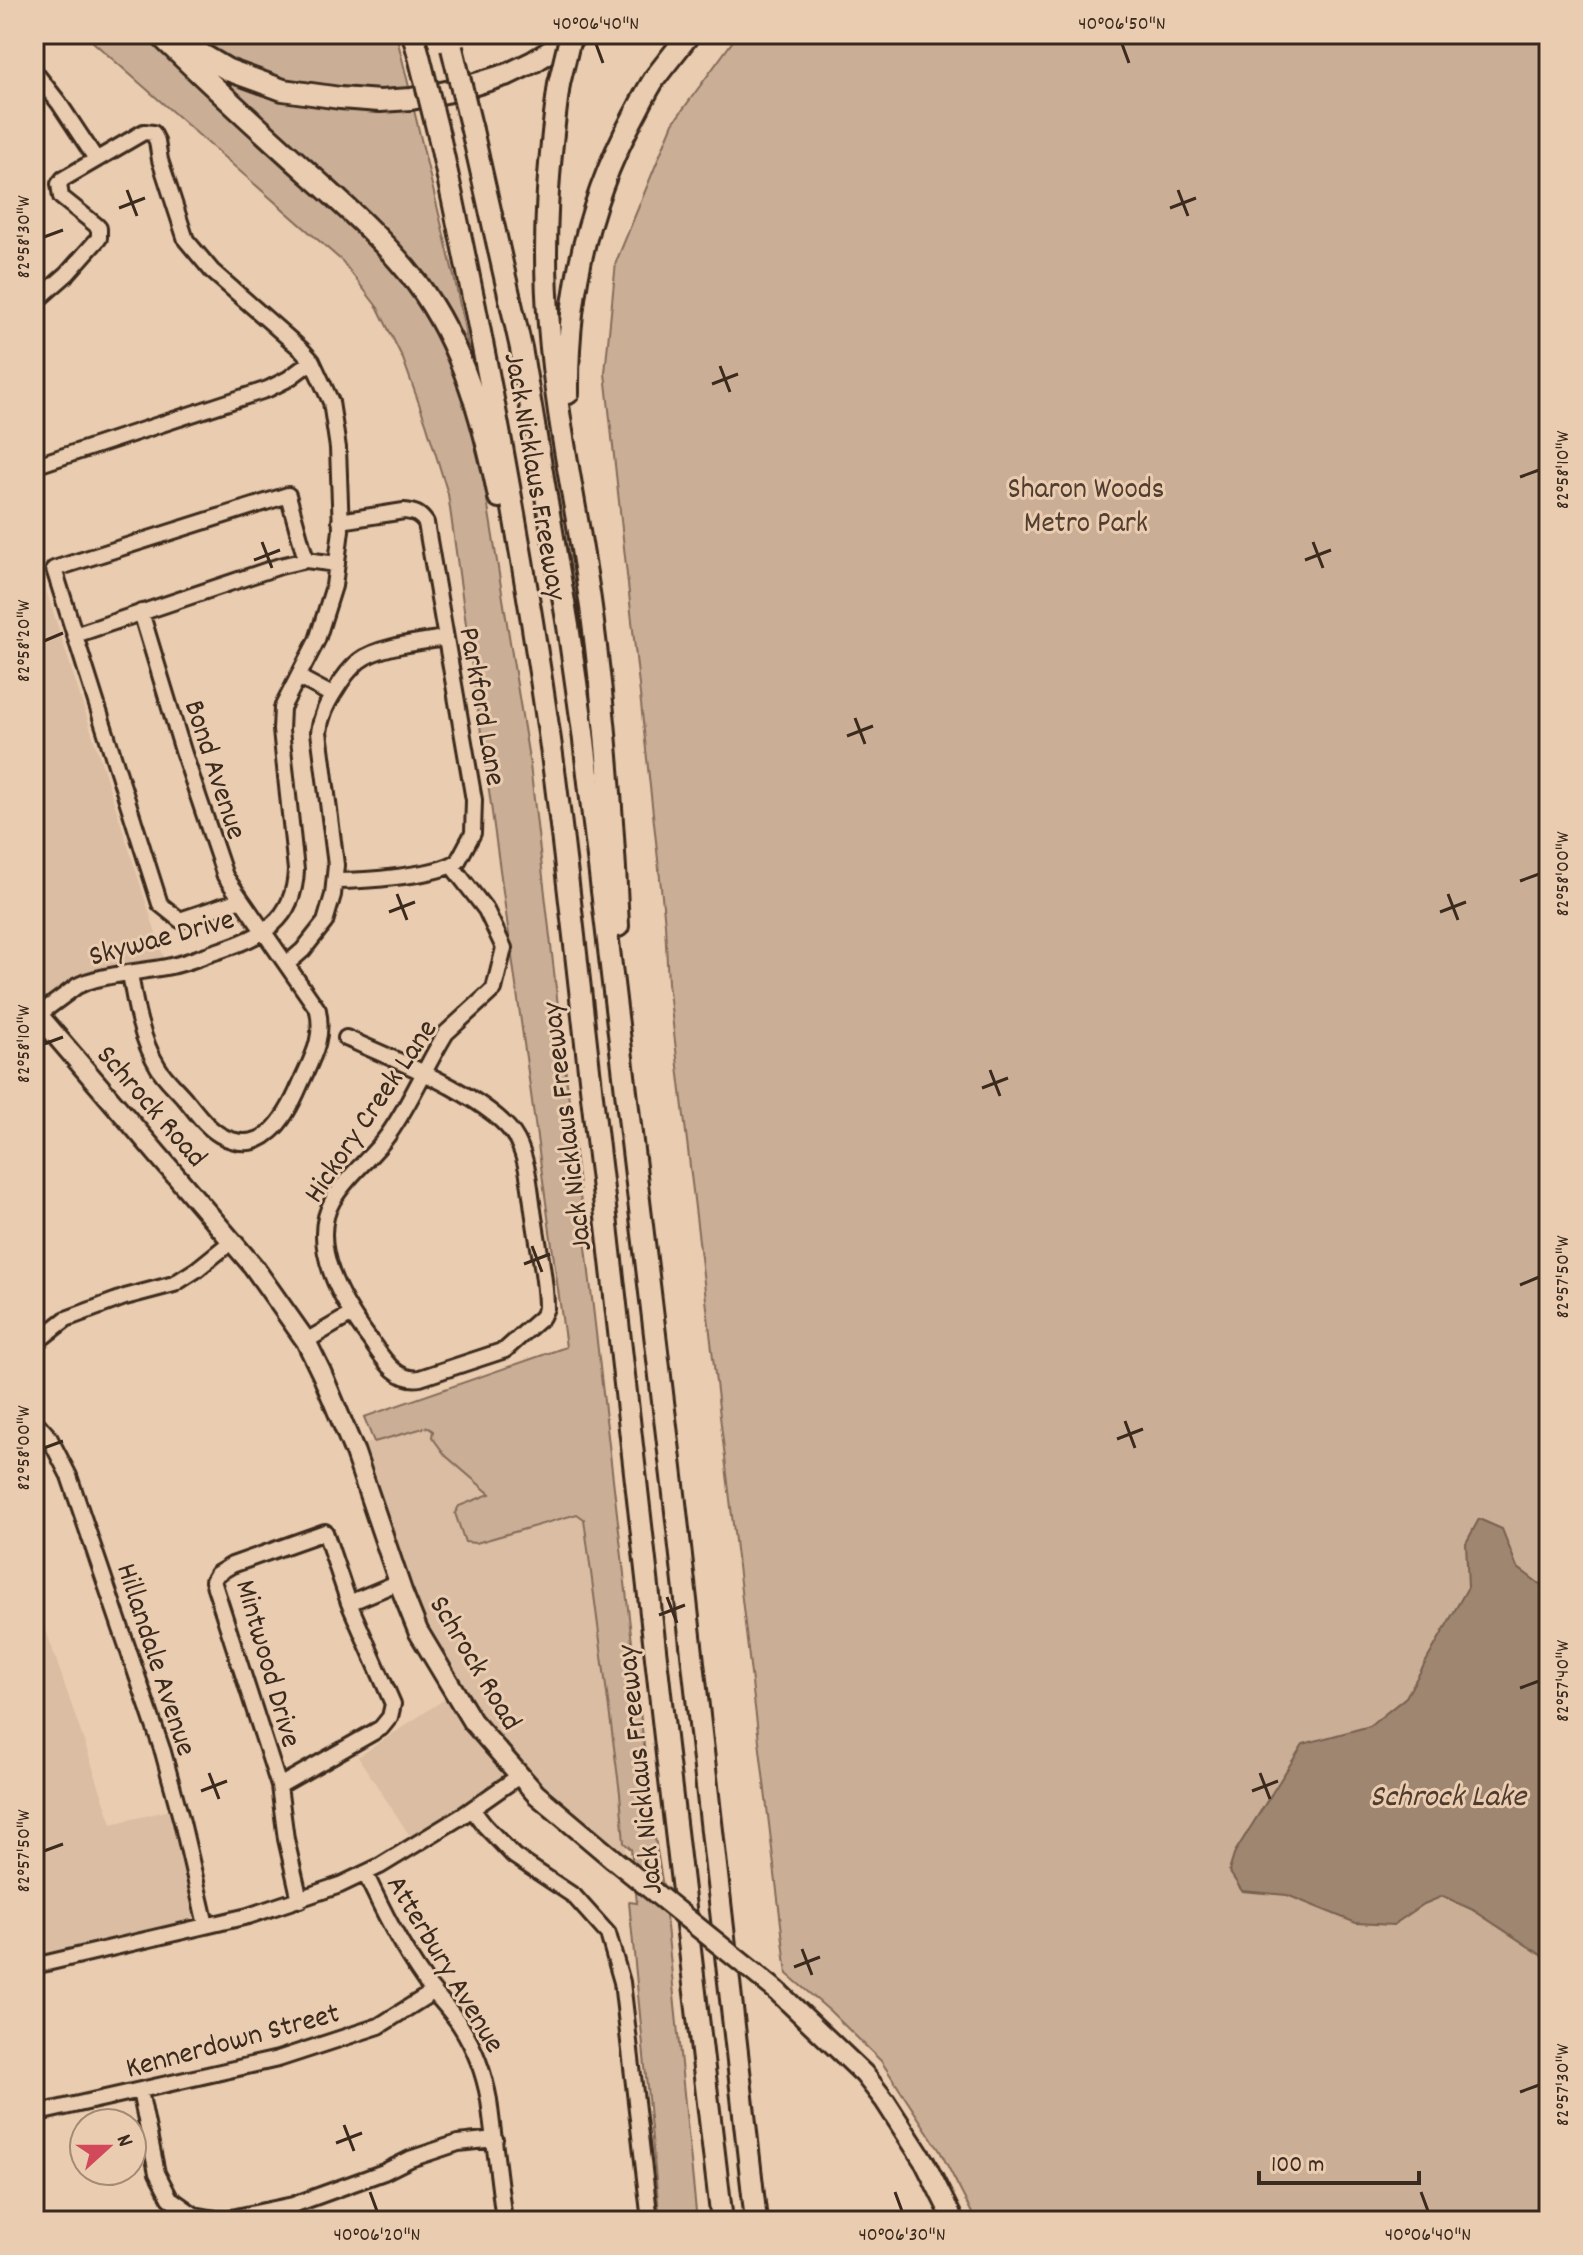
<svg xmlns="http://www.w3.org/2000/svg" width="1583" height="2255" viewBox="0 0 1583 2255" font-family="Dekko,sans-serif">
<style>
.built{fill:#dabda2}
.green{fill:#cbae96;stroke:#836c5a;stroke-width:2}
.water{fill:#9f8671;stroke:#776150;stroke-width:2}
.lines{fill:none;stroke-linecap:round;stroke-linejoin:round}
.minor-casing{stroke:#3b2a1e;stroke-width:20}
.major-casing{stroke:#3b2a1e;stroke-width:24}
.highway-casing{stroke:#3b2a1e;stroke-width:26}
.minor{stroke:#eaccb0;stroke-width:14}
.major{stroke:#eaccb0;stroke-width:18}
.highway{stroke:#eaccb0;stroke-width:20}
.major-bridge-casing{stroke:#3b2a1e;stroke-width:24;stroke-linecap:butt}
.highway-bridge-casing{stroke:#3b2a1e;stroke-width:26;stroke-linecap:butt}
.major-bridge{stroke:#eaccb0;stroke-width:18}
.highway-bridge{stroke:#eaccb0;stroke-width:20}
.ticks{fill:none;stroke:#3b2a1e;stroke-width:3}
.labels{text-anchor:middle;stroke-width:6;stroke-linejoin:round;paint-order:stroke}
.street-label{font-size:30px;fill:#3b2a1e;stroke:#eaccb0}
.park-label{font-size:30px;fill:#513e30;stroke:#eaccb0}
.water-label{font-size:32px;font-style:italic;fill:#4f3c2f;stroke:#eaccb0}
.neatline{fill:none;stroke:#3b2a1e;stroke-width:3}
.ticks-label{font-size:20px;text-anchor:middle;fill:#3b2a1e}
</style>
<rect width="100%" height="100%" fill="#eaccb0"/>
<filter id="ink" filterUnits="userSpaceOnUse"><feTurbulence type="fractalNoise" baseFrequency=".0125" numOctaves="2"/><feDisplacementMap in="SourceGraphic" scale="16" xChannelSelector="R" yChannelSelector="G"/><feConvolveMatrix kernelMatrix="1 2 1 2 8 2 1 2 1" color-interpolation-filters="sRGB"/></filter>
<g filter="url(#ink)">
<path class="built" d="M34,552L167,968L91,981L40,1014L34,1007Z
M427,1426L434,1431L446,1456L490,1495L459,1505L455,1512L466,1542L476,1543L577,1514L584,1519L620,1793L627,1871L516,1776L418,1848L358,1757L454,1693L422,1634L352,1448Z
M34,1595L112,1824L174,1809L197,1913L192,1928L34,1965Z"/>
<path class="green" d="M84,34H143L339,207L387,254L443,338L469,407L481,463L530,765L654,1832L663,1887L697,2221H660L629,1902L637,1903L631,1849L624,1843L620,1793L584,1519L577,1514L476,1543L465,1542L455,1513L459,1506L490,1494L446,1456L432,1437L433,1431L427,1427L374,1442L364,1417L566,1347L448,494L426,423L403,359L378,308L342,261Z
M182,34H396L410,91C332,95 246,81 182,34Z
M738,34H1549V2221H976L940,2151L881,2061L830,2011L787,1974L668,983L665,924L605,373L616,262L673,123Z
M227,82C289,103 349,116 414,110L456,285L471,361L466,362L455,334L224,87Z"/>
<path class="water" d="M1479,1519L1502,1529L1517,1567L1549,1591V1960L1473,1910L1443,1896L1424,1904L1393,1925L1356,1923L1287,1895L1242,1891L1229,1871L1235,1852L1303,1744L1370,1726L1406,1697L1468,1587L1466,1543Z"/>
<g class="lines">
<defs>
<path id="minor" d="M34,71L59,103L96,159
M34,303L67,274L99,238V228L96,225L61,197L59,184L63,179L144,132L153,133L157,141L160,160L186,240L212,271L302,350L312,361L331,402L338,448L341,530L334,586L317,640L282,708L281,730L296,870C294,922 262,936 218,951C202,956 187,963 171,966C143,972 113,973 86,982L77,986L34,1018
M34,466L268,389L288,379L312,361
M75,635L280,566L306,560L337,564
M298,677L332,695
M335,881C360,881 440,876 458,861L473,833L474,800L426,523C420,514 415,512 404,511L340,521
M240,900L180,920L160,904L54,569L288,495L306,560
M287,964L303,950L325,922L333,895L336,865L319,732C321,716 326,705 335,691C341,681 349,669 359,661C378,646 421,642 445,638
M130,973C135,1005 141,1039 158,1067C165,1079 177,1089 186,1100C196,1112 206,1127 220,1135C263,1159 286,1118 300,1085C312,1058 324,1040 318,1010L225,876L183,751L141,612
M346,1038C389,1057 496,1099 517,1140C530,1166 530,1195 535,1223C539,1251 546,1279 546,1308L542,1317L505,1350L420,1378C396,1382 383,1358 370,1340C343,1304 307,1244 333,1200C347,1175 372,1158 388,1135C412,1101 425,1067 446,1033L494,989L504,948L486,910L452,866
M306,1341L352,1314
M34,1344L66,1319L125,1297L174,1284L196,1270L232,1241
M34,1420L49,1437L69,1476L163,1752L182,1822L206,1925
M349,1603L399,1582
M279,1786L381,1728L390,1717L393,1704L349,1603L325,1532L232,1565L217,1574L213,1581L279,1786L286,1839L300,1900
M472,1809L485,1826L514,1856L574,1896L608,1934L622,1982L650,2221
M365,1873C383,1911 401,1947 425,1981C436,1996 450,2009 460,2025C475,2048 484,2073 489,2100L504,2221
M34,1966L248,1916L340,1885L380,1866L462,1816L519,1776
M140,2091L157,2173L170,2198L194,2215L222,2220L293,2205L384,2172L410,2159L458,2143L495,2139
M34,2114L278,2059L379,2026L433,1992"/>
<path id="major" d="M34,1010L253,1266L306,1341L322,1374L355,1453L402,1591L418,1631L472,1721L536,1794L613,1859
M777,1991L864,2074L885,2101L925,2163L954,2221"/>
<path id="highway" d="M159,34C207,81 256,126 306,171C345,206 385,241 417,283C463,345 484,423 499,497
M413,34L419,56
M174,38L228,70L283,90L340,98L380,101L411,99L456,90L508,74L533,62L578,34
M559,84C548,165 542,244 549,325C556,420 578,513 591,607C605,712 613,819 618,926
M472,130L521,348L568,626L583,732L673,1485L756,2221
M439,136C483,336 521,537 550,740C570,886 584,1034 602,1181C642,1527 679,1875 722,2221
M568,393C567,296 587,202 634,116C641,103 647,90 655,78C666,63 678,49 689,34"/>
</defs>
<use href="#minor" class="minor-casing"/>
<use href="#major" class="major-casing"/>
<use href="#highway" class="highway-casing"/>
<use href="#minor" class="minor"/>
<use href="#major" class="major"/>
<use href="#highway" class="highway"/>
<defs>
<path id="major-bridge" d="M613,1859L777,1991"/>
<path id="highway-bridge" d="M452,48L472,130
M419,56L439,136
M559,84L571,34"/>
</defs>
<use href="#major-bridge" class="major-bridge-casing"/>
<use href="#highway-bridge" class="highway-bridge-casing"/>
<use href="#major-bridge" class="major-bridge"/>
<use href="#highway-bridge" class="highway-bridge"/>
</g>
</g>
<path class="ticks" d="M596,44L603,63M1122,44L1129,63M127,190L137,216M1178,190L1188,216M119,208L145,198M1170,208L1196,198M44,237L63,230M720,366L730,392M712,384L738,374M1520,477L1539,470M262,542L272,568M1313,542L1323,568M254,560L280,550M1305,560L1331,550M44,641L63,633M855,718L865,744M847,736L873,726M1520,881L1539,874M397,894L407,920M1448,894L1458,920M389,912L415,902M1440,912L1466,902M44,1044L63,1037M990,1070L1000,1096M982,1088L1008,1078M532,1246L542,1272M524,1264L550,1254M1520,1285L1539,1277M1125,1421L1135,1448M1117,1439L1143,1429M44,1448L63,1441M667,1597L677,1623M659,1615L685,1605M1520,1688L1539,1681M209,1773L219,1799M1260,1773L1270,1799M201,1791L227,1781M1252,1791L1278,1781M44,1851L63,1844M802,1949L812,1975M794,1967L820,1957M1520,2092L1539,2085M344,2125L354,2151M336,2143L362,2133M370,2192L377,2211M895,2192L902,2211M1421,2192L1428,2211"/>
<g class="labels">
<g class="street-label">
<text transform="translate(537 476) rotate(80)" y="10">Jack Nicklaus Freeway</text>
<text transform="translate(484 706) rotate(80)" y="10">Parkford Lane</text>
<text transform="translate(217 769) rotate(72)" y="10">Bond Avenue</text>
<text transform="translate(161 936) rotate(-15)" y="10">Skywae Drive</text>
<text transform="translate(153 1105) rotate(49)" y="10">Schrock Road</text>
<text transform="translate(369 1110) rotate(-56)" y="10">Hickory Creek Lane</text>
<text transform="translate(565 1127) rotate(-97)" y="10">Jack Nicklaus Freeway</text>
<text transform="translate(158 1659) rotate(72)" y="10">Hillandale Avenue</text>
<text transform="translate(477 1662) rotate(59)" y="10">Schrock Road</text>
<text transform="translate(270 1663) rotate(74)" y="10">Mintwood Drive</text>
<text transform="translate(638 1770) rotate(-96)" y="10">Jack Nicklaus Freeway</text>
<text transform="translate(447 1963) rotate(59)" y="10">Atterbury Avenue</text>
<text transform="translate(232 2039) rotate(-15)" y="10">Kennerdown Street</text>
</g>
<g class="park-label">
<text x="1086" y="497">Sharon Woods<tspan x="1086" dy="34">Metro Park</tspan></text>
</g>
<g class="water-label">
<text x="1448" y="1805">Schrock Lake</text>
</g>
</g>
<rect width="1583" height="2255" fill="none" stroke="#eaccb0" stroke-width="88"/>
<g transform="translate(108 2147) rotate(69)"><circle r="38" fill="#eaccb0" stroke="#a48b76" stroke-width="2"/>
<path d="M0-6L14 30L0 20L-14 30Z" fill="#d1495b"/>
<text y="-12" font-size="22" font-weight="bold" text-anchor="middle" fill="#3b2a1e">N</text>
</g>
<path d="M1259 2171v12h160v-12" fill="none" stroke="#3b2a1e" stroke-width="4"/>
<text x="1271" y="2171" font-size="24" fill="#3b2a1e" stroke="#eaccb0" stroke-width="6" paint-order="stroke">100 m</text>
<rect x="44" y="44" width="1495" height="2167" class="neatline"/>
<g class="ticks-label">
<text x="596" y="29">40°06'40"N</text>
<text x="1122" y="29">40°06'50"N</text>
<text transform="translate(22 237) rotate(-90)" y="7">82°58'30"W</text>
<text transform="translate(1561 470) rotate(-90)" y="7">82°58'10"W</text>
<text transform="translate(22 641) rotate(-90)" y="7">82°58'20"W</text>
<text transform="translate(1561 874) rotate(-90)" y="7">82°58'00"W</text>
<text transform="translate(22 1044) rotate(-90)" y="7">82°58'10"W</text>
<text transform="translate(1561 1277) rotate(-90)" y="7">82°57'50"W</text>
<text transform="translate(22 1448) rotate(-90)" y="7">82°58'00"W</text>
<text transform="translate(1561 1681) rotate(-90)" y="7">82°57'40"W</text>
<text transform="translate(22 1851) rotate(-90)" y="7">82°57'50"W</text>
<text transform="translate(1561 2085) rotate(-90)" y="7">82°57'30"W</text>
<text x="377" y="2240">40°06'20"N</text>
<text x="902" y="2240">40°06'30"N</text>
<text x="1428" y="2240">40°06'40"N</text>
</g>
</svg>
